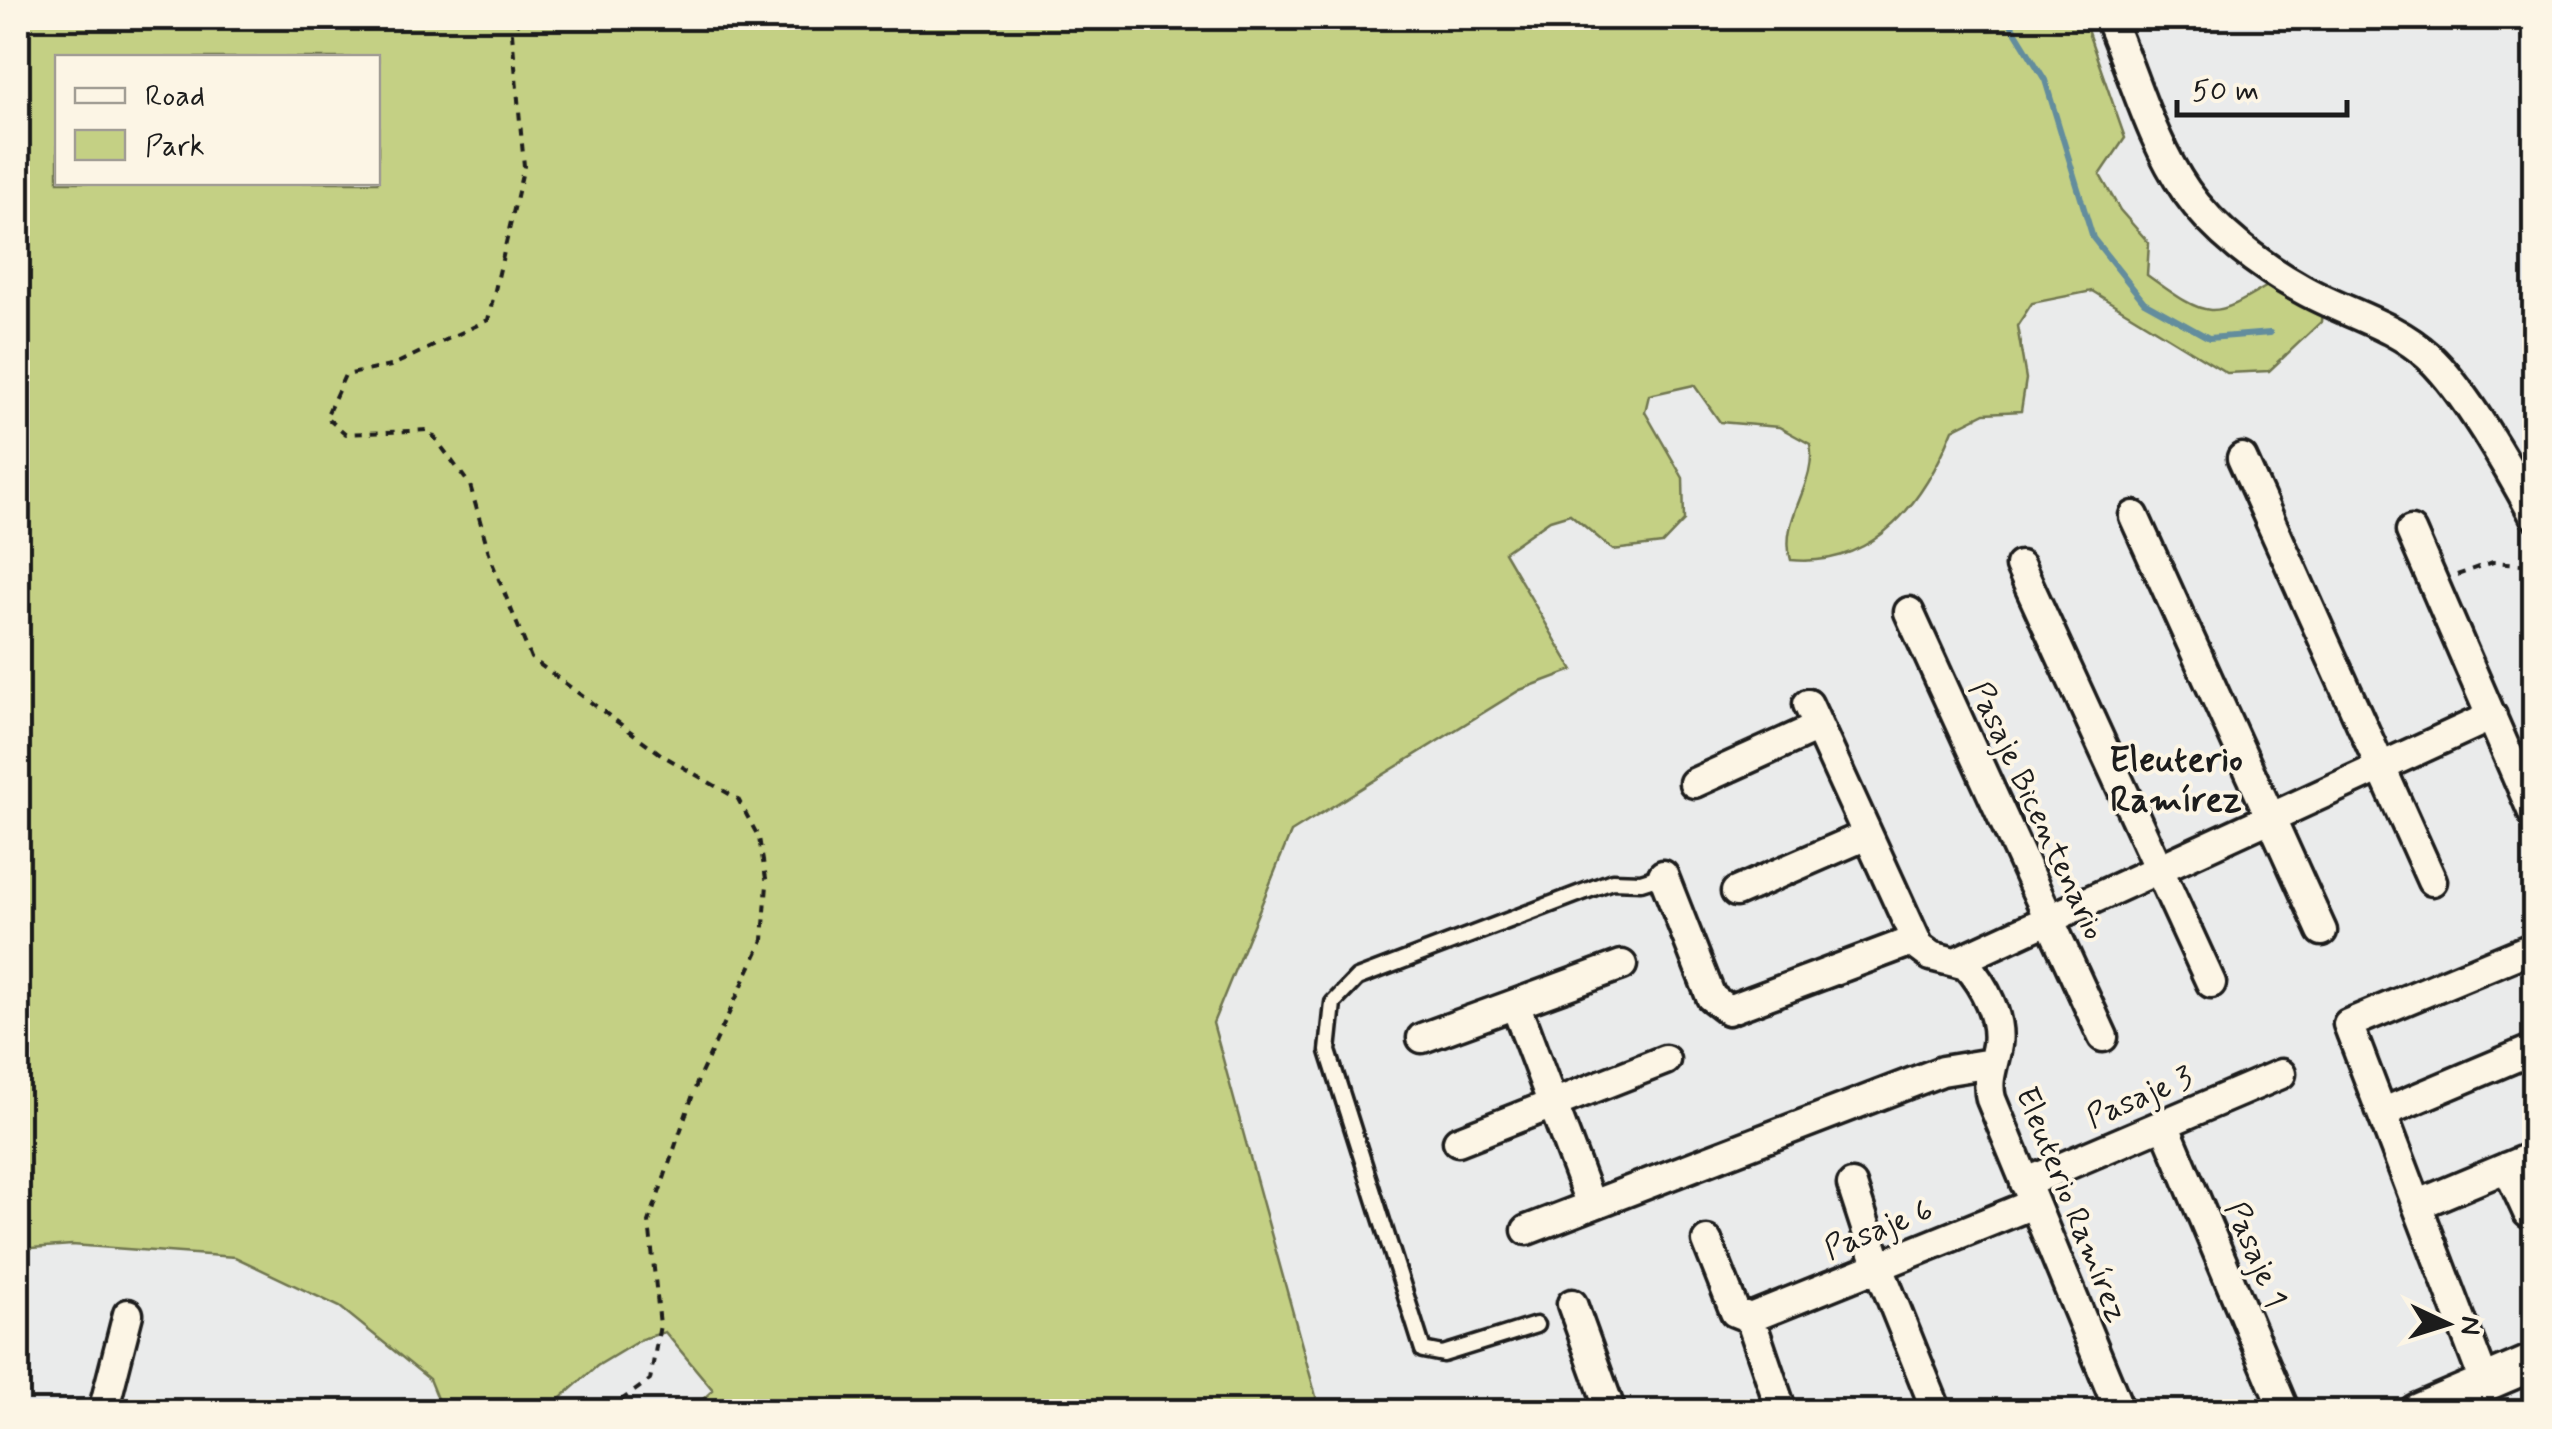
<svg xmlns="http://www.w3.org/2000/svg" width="2552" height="1429" viewBox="0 0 2552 1429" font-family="Mynerve,sans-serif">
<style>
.green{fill:#c4d084;stroke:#707650;stroke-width:2.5;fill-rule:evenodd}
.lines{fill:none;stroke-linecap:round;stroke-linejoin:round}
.stream{stroke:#638d9d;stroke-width:6}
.service-casing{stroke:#1c1c1c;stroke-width:21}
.minor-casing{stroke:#1c1c1c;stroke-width:35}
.tertiary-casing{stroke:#1c1c1c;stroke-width:42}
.path{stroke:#1c1c1c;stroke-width:4;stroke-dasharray:8 8;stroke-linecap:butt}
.service{stroke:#fcf5e5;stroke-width:14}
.minor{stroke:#fcf5e5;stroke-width:28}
.tertiary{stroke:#fcf5e5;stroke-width:35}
.labels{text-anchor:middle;stroke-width:8;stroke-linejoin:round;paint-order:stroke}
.street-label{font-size:32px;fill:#1c1c1c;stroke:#fcf5e5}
.neighbourhood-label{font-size:35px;font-weight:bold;fill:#1c1c1c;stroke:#fcf5e5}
</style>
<rect width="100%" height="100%" fill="#eaebeb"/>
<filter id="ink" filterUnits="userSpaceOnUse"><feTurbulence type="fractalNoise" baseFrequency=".01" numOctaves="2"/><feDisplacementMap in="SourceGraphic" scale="20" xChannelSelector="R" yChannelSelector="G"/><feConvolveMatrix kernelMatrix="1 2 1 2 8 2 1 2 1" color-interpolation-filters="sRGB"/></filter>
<g filter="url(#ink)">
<path class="green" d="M18,18H2083L2125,138L2100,175L2120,210L2149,243L2147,275C2212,322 2211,320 2279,279L2322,309L2321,322L2269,371L2227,373L2092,291L2032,303L2017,326L2026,379L2021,411L1985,413L1953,429C1925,500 1876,568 1791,560C1778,520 1818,484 1810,444L1779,427L1720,422L1694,385L1649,395L1645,412L1683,478L1684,521L1662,544L1613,550L1570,514L1550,520L1504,552L1573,670L1520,690L1291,832L1213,1023L1320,1411H690L713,1390L665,1332L642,1339L597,1366L554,1404L537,1411H442L429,1379L340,1307L235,1257L72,1245L18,1249ZM58,58H378V182H58Z"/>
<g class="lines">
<path class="stream" d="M2007,18L2045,80L2093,238L2144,302L2209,338L2270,333"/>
<defs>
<path id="service" d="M1536,1325L1443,1354L1423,1350L1328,1051L1333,1003L1357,978L1612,881L1641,882L1663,875"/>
<path id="minor" d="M2109,18C2134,75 2150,139 2186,191C2214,231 2260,266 2302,289C2344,313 2392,323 2429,357C2465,391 2510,470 2534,515
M2242,458L2432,881
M2134,516L2322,931
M2411,531L2534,815
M2020,566L2211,983
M1909,612L2103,1037
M1808,704L1919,947L1931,956L1966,965C1984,985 2001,1017 1997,1045C1994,1064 1986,1079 1991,1099L2120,1412
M1694,783L1818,727
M1663,875L1711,997L1728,1010L1915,940
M1736,892L1867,835
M1958,961L2492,716
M1515,1004L1591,1205
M1422,1038L1622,965
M2382,1113L2534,1049
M2164,1124L2285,1412
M1458,1141L1665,1060
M2507,1167L2528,1213L2534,1216
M2025,1183L2281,1074
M1852,1185L1878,1265L1937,1412
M2417,1205L2534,1156
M1527,1230L1942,1071L1992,1063
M1707,1241L1735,1312L1750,1318
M1572,1304L1611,1412
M1750,1318L2033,1204
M1750,1318L1782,1412
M2485,1383L2348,1024L2534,947
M103,1412L128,1314"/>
<path id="tertiary" d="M2417,1412L2534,1362"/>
</defs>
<use href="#service" class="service-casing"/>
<use href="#minor" class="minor-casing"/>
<use href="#tertiary" class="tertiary-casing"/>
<path class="path" d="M520,18L512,33L524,166L488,320L391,366L345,375L326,417L346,434L429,430L470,485L491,560L531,658L662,755L738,799L759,838L767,884L763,940L698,1080L649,1222L660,1325L650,1380L604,1412
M2457,575L2493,562L2534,565"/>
<use href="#service" class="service"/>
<use href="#minor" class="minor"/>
<use href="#tertiary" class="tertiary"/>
</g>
</g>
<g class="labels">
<g class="street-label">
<text transform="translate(2038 810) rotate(65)" y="11">Pasaje Bicentenario</text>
<text transform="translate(2139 1096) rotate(-23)" y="11">Pasaje 3</text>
<text transform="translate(2073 1204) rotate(68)" y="11">Eleuterio Ramírez</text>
<text transform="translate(1878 1228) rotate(-22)" y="11">Pasaje 6</text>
<text transform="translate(2257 1254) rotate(67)" y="11">Pasaje 1</text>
</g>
<g class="neighbourhood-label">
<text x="2176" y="771">Eleuterio<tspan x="2176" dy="40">Ramírez</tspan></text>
</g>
</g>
<rect width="2552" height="1429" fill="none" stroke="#fcf5e5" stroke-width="60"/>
<rect x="30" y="30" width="2492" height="1369" fill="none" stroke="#1c1c1c" stroke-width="4" filter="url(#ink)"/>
<rect x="55" y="55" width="325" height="130" fill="#fcf5e5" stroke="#a29e95" stroke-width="2.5"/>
<rect x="75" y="88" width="50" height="15" fill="#fcf5e5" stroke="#a29e95" stroke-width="2.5"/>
<text x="145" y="105" font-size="30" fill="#1c1c1c">Road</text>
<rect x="75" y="130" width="50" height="30" fill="#c4d084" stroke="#a29e95" stroke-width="2.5"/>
<text x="145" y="155" font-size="30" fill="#1c1c1c">Park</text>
<g transform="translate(2447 1324) rotate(94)" stroke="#fcf5e5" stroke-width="8" paint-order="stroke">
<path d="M0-8L18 38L0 25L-18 38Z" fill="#1c1c1c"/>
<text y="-15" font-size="28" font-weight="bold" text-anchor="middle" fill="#1c1c1c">N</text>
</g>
<path d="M2177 100v15h170v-15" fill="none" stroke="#1c1c1c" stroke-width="5"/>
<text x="2192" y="100" font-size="30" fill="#1c1c1c" stroke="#fcf5e5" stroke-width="8" paint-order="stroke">50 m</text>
</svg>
